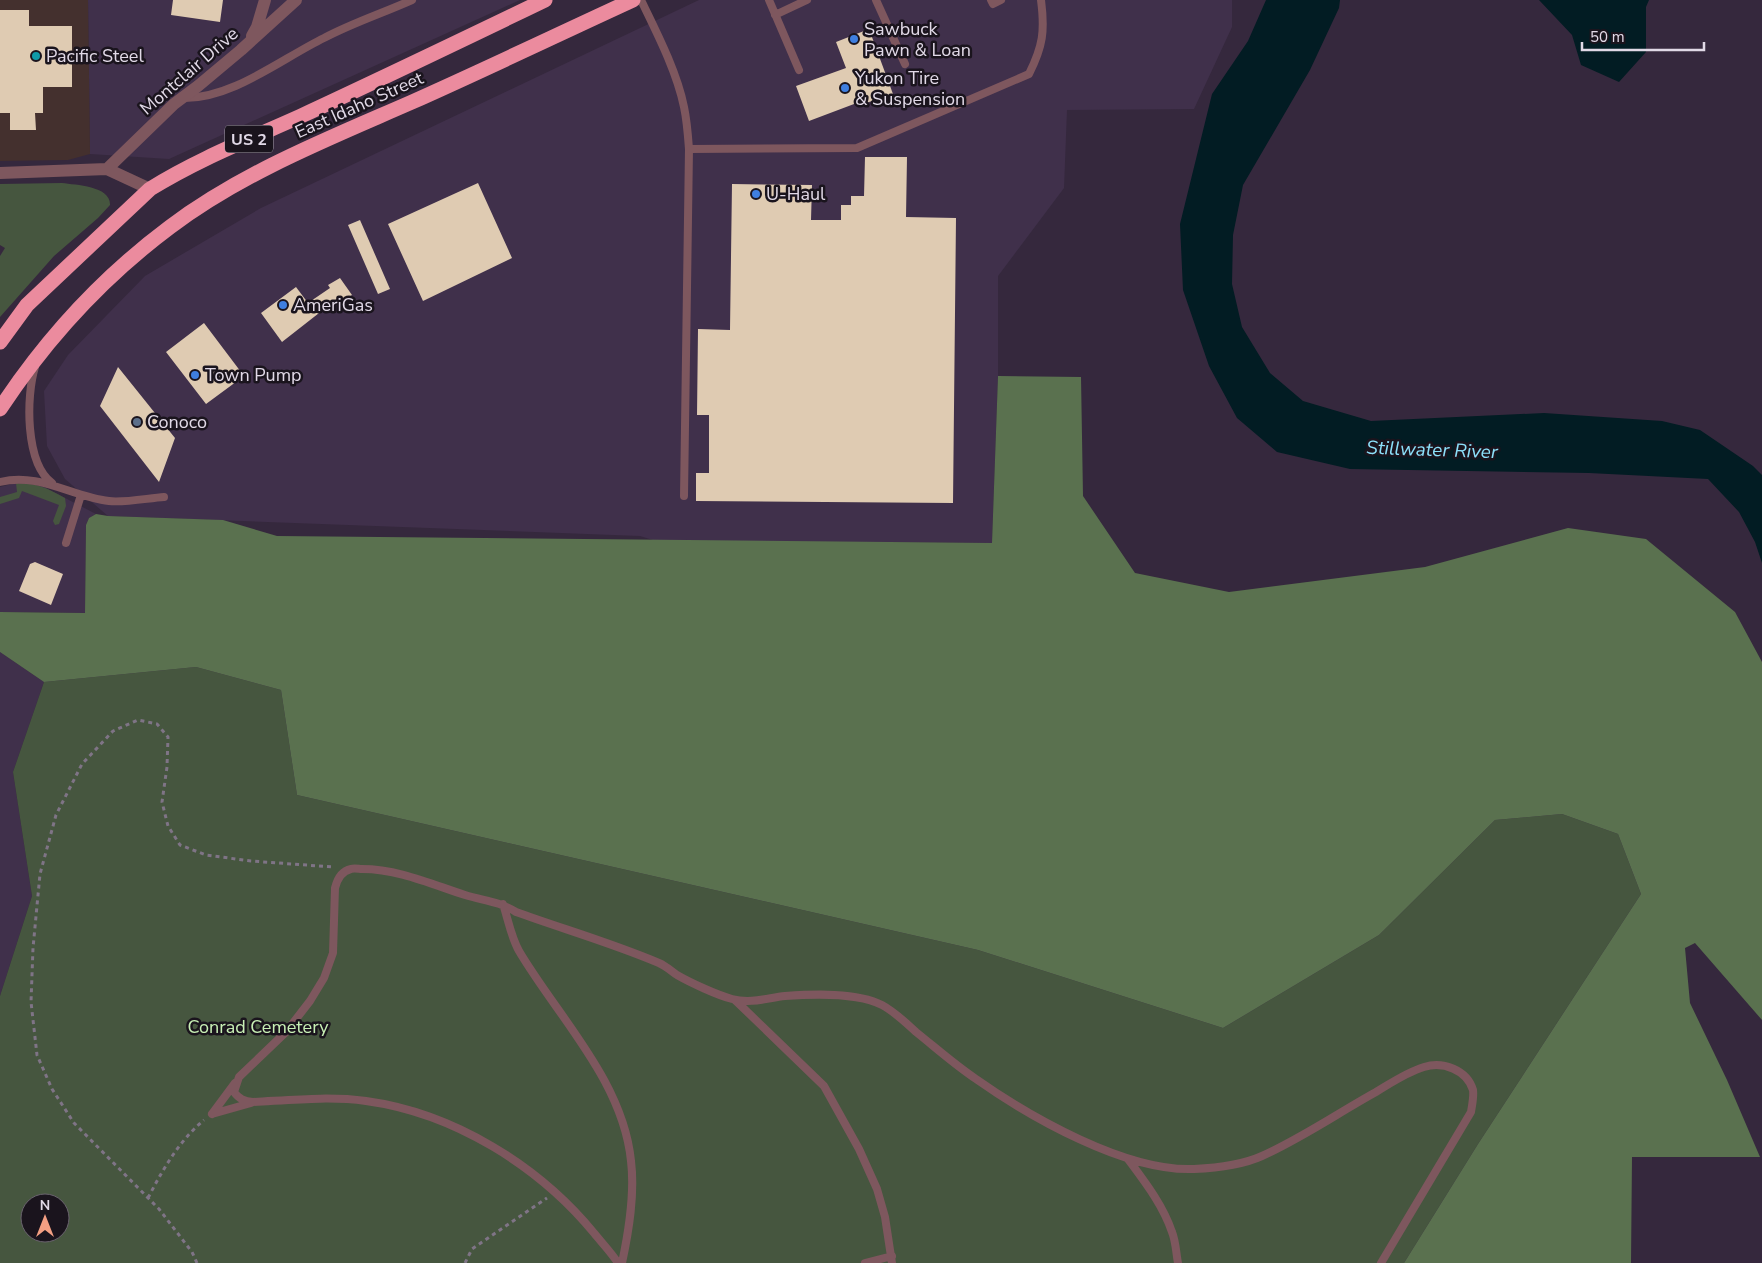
<svg xmlns="http://www.w3.org/2000/svg" width="1762" height="1263" viewBox="0 0 1762 1263" font-family="'Nunito Sans',sans-serif">
<style>
.built{fill:#40304b}
.industrial{fill:#44302e}
.green{fill:#46563f;fill-rule:evenodd}
.forest{fill:#5a714f}
.water{fill:#021c23}
.building{fill:#dfcbb2}
.lines{fill:none;stroke-linecap:round;stroke-linejoin:round}
.path{stroke:#7f7486;stroke-width:3;stroke-dasharray:4 4;stroke-linecap:butt}
.lane{stroke:#7e575e;stroke-width:8}
.street{stroke:#7e575e;stroke-width:12}
.highway{stroke:#eb8b9e;stroke-width:15}
.shop-dot{fill:#3f7fe0;stroke:#1a141d;stroke-width:2}
.culture-dot{fill:#0f9aa8;stroke:#1a141d;stroke-width:2}
.service-dot{fill:#5c6f8a;stroke:#1a141d;stroke-width:2}
.labels{text-anchor:middle;stroke-width:5;stroke-linejoin:round;paint-order:stroke}
.shield{fill:#1a141d;stroke:#a59eaa;stroke-width:1}
.shield-label{font-size:16px;font-weight:bold;fill:#e1d9e7}
.poi-label{font-size:18px;fill:#e1d9e7;stroke:#1a141d;text-anchor:start}
.street-label{font-size:18px;fill:#e1d9e7;stroke:#1a141d}
.park-label{font-size:18px;fill:#c8f0b5;stroke:#1a141d}
.water-label{font-size:19px;font-style:italic;fill:#8ce0fa;stroke:#1a141d}
</style>
<rect width="100%" height="100%" fill="#35283d"/>
<path class="built" d="M88,0H520L169,159L90,154Z
M699,0H1232V27L1194,109L1067,110L1064,188L998,276V376L992,543L656,541L640,536L108,516L65,479L47,446L44,391L68,355L145,276L261,208Z
M16,483L42,486L96,514L89,518L86,525L85,613L0,612V487Z
M0,652L44,682L13,772L32,896L0,996Z"/>
<path class="industrial" d="M0,0H88L90,154L68,160L0,161Z"/>
<path class="green" d="M62,183C76,185 111,186 110,205L98,218L54,256L0,317V256L5,248L0,245V184Z
M16,483C37,483 47,488 65,498L66,506L59,524L55,525L53,521L59,505L22,491L19,498L0,504V497L17,492Z
M196,667L281,690L297,795L978,950L1223,1028L1379,935L1495,820L1562,814L1618,834L1641,894L1478,1144L1404,1263H0V996L32,896L13,772L44,682ZM30,1203H60V1233H30Z"/>
<path class="forest" d="M998,376L1081,377L1083,496L1135,573L1229,592L1425,567L1568,528L1646,539L1735,612L1762,662V1020L1695,943L1685,948L1690,1003L1727,1080L1760,1157H1632L1631,1263H1404L1478,1144L1641,894L1618,834L1562,814L1495,820L1379,935L1223,1028L978,950L297,795L281,690L196,667L44,682L0,652V612L85,613L86,525L89,518L96,514L108,516L223,520L277,536L992,543Z"/>
<path class="water" d="M1266,0H1340L1339,8L1310,70L1243,185L1233,235L1232,284L1242,327L1270,373L1303,401L1371,421L1544,413L1662,421L1700,430L1753,466L1762,475V563L1755,542L1739,512L1708,479L1589,473L1350,469L1277,452L1237,418L1209,366L1183,290L1180,224L1212,94L1248,41Z
M1539,0H1649L1646,7V52L1619,82L1581,65L1572,35Z"/>
<path class="building" d="M173,0H223L220,22L171,15Z
M0,10H29V26H72V87H43V113H35L36,130H10V113H0Z
M869,29L893,94L863,104L862,101L809,121L796,86L846,68L836,42Z
M865,157H907L906,217L956,218L953,503L696,501V473H709V415H697L698,329L730,330L732,184L812,185L811,220H841V205H851V196H864Z
M478,183L512,258L423,301L388,224Z
M360,220L390,289L378,294L348,225Z
M340,278L352,295L330,310L328,306L282,342L261,313L296,287L308,303L330,288L328,285Z
M204,323L244,376L206,404L166,352Z
M118,367L175,438L159,482L100,406Z
M35,562L63,574L51,605L19,591L30,564Z"/>
<g class="lines">
<path class="path" d="M148,1198C163,1169 179,1141 204,1120
M197,1263L192,1252L159,1209L74,1123L52,1089L37,1055L31,1002L33,948L40,874L56,815L82,764L113,731L138,720L157,724L168,737L167,767L162,802L168,826L180,845L206,855L251,861L333,867
M465,1263L472,1249L547,1198"/>
<path class="lane" d="M641,0C657,33 677,72 684,107C687,121 688,135 689,149L684,496
M769,0L799,70
M876,0L905,64
M991,0L993,4L1001,0
M775,15L807,0
M183,98C232,99 281,59 324,38C352,23 383,13 412,0
M689,149L857,148L1029,74C1043,46 1045,31 1041,0
M35,367C26,396 25,463 52,483
M0,482C39,472 72,497 109,501C123,503 149,498 164,497
M66,543L81,495
M503,904C508,919 511,937 519,951C558,1017 623,1081 631,1161C635,1194 629,1230 622,1263
M735,1000L824,1086L859,1149L877,1189L885,1217L892,1263
M212,1114L235,1083
M212,1114L251,1103
M1128,1159C1145,1182 1163,1205 1172,1232C1176,1242 1176,1253 1178,1263
M618,1263C611,1252 602,1243 594,1233C539,1166 454,1113 366,1101C329,1096 291,1100 253,1102C244,1101 239,1099 234,1092L239,1077L286,1032L310,1001L324,978L333,953L335,888C337,880 341,871 351,869C354,868 359,869 362,869C398,869 431,884 465,895C485,901 498,901 516,912C563,929 612,943 659,963C666,966 671,971 677,975C691,983 717,995 732,999C751,1004 767,998 785,996C813,994 857,992 882,1005C895,1012 905,1022 916,1032C936,1048 955,1065 976,1079C1030,1117 1126,1172 1194,1169C1217,1168 1242,1165 1262,1156C1302,1138 1338,1113 1376,1092C1391,1083 1407,1072 1424,1067C1443,1061 1467,1070 1473,1090C1474,1097 1472,1105 1471,1112L1381,1263
M865,1263L892,1256"/>
<path class="street" d="M252,36L257,27L265,0
M107,169L150,189
M0,173L107,169L174,104L198,86L241,50L296,0"/>
<path class="highway" d="M0,342L27,305L150,189C198,159 250,139 301,116C383,78 464,39 545,0
M0,409C46,339 103,277 170,227C243,172 330,138 412,102C486,69 559,34 633,0"/>
</g>
<g class="shop-dot">
<circle cx="854" cy="39" r="5"/>
<circle cx="845" cy="88" r="5"/>
<circle cx="756" cy="194" r="5"/>
<circle cx="283" cy="305" r="5"/>
<circle cx="195" cy="375" r="5"/>
</g>
<circle class="culture-dot" cx="36" cy="56" r="5"/>
<circle class="service-dot" cx="137" cy="422" r="5"/>
<g class="labels">
<rect class="shield" x="225" y="125.5" width="48" height="27" rx="4"/>
<g class="shield-label">
<text x="249" y="145">US 2</text>
</g>
<g class="poi-label">
<text x="864" y="35">Sawbuck<tspan x="864" dy="21">Pawn &amp; Loan</tspan></text>
<text x="46" y="62">Pacific Steel</text>
<text x="855" y="84">Yukon Tire<tspan x="855" dy="21">&amp; Suspension</tspan></text>
<text x="766" y="200">U-Haul</text>
<text x="293" y="311">AmeriGas</text>
<text x="205" y="381">Town Pump</text>
<text x="147" y="428">Conoco</text>
</g>
<g class="street-label">
<text transform="translate(189 71) rotate(-41)" y="6">Montclair Drive</text>
<text transform="translate(359 105) rotate(-24)" y="6">East Idaho Street</text>
</g>
<g class="park-label">
<text x="258" y="1033">Conrad Cemetery</text>
</g>
<g class="water-label">
<text transform="translate(1432 449) rotate(2)" y="7">Stillwater River</text>
</g>
</g>
<g transform="translate(45 1218)"><circle r="24" fill="#1a141d" stroke="#6a636e"/>
<path d="M0-4L9 19L0 12L-9 19Z" fill="#f39f83"/>
<text y="-8" font-size="14" font-weight="bold" text-anchor="middle" fill="#e1d9e7">N</text>
</g>
<path d="M1582 42v8h122v-8" fill="none" stroke="#e1d9e7" stroke-width="2.5"/>
<text x="1590" y="42" font-size="15" fill="#e1d9e7" stroke="#1a141d" stroke-width="4" paint-order="stroke">50 m</text>
</svg>
